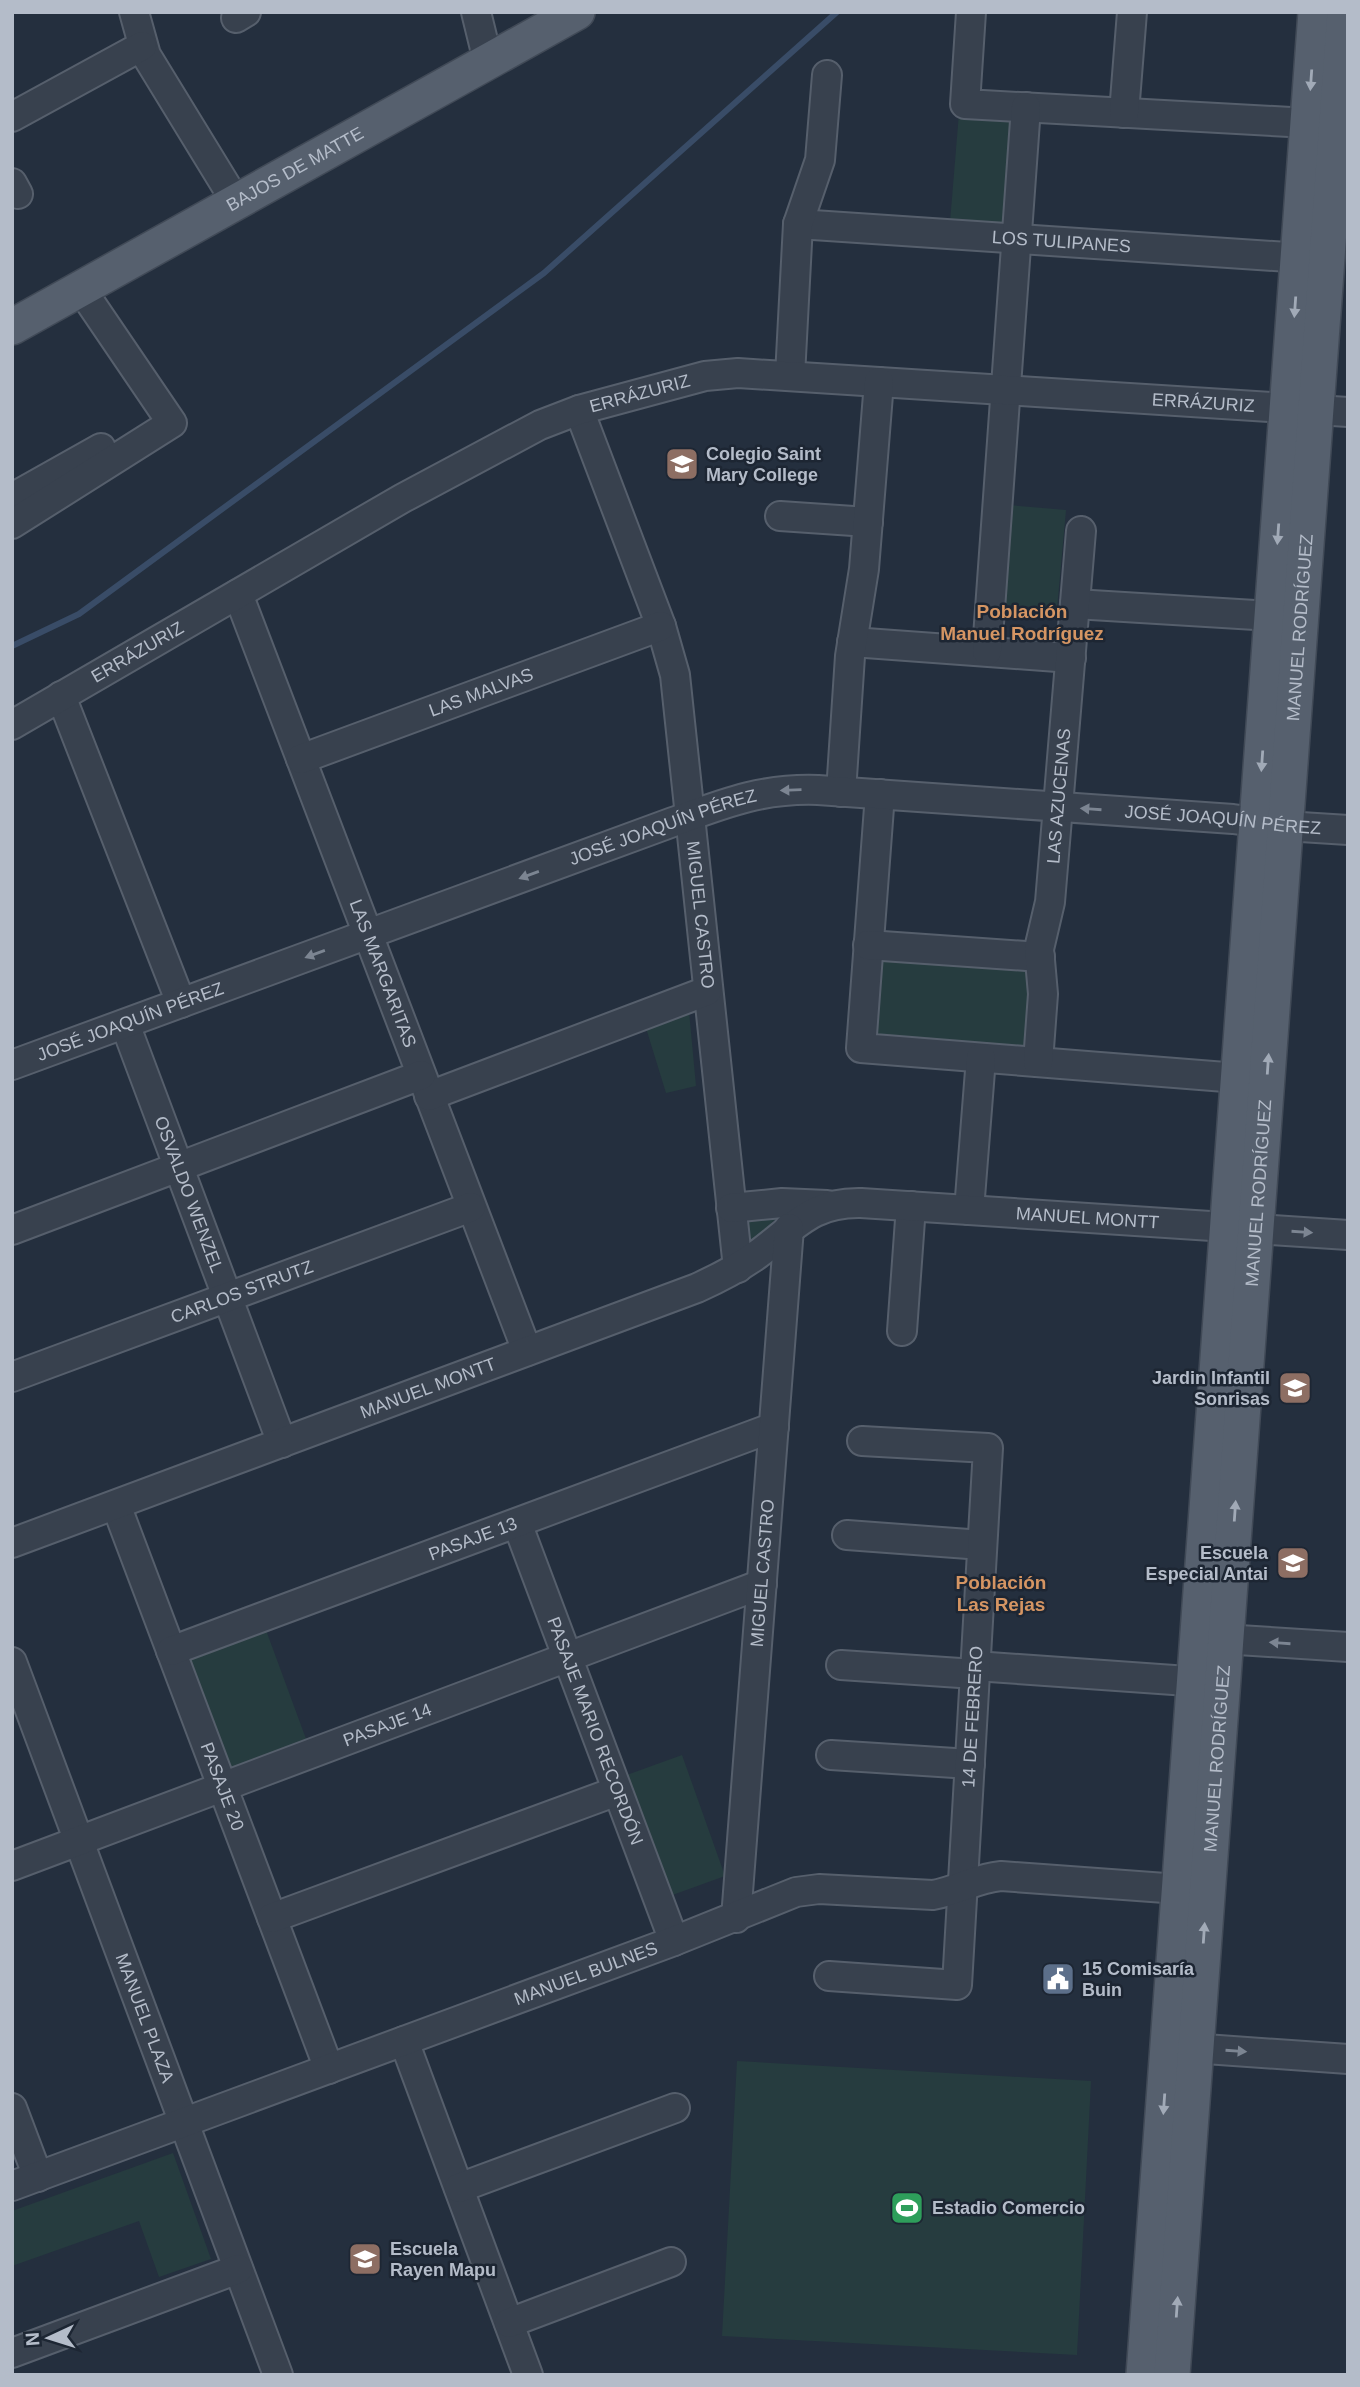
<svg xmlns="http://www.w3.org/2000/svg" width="1360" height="2387" viewBox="0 0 1360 2387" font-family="Arial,sans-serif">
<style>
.green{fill:#263c3f}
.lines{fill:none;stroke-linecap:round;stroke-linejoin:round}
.stream{stroke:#394c67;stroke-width:6}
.minor-casing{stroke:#565f6c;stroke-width:32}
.major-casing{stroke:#414a57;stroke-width:38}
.minor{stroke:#38414e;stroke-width:28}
.major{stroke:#56606e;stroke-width:35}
.oneway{fill:#a1aab7}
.oneway2{fill:#7c8592}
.labels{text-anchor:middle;stroke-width:5;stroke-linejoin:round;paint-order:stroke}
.street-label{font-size:18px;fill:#b4bcc9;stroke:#1d2633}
.poi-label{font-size:18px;font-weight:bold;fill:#b4bcc9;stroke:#1d2633;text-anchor:start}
.neighbourhood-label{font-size:19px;font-weight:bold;fill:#d59563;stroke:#1d2633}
</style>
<rect width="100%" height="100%" fill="#242f3e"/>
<path class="green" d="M959,113L1018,117L1008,227L950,222Z
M1008,505L1066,510L1057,609L998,604Z
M875,951L1039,965L1032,1052L868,1038Z
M689,1011L696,1086L666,1093L646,1028Z
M781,1214L750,1243L744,1220Z
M263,1622L309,1747L231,1776L185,1651Z
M682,1755L725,1876L667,1897L624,1776Z
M737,2061L1091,2081L1077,2355L722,2336Z
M173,2153L211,2259L159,2277L139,2221L12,2266V2211Z"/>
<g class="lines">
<path class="stream" d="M12,646L79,614L544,273L837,12"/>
<defs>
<g id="minor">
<path d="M134,12L146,55L236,202"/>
<path d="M476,12L488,61"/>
<path d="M971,12L965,104L1308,123"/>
<path d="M236,18L246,12"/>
<path d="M1124,113L1132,12"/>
<path d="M12,117L142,46"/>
<path d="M12,183L18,194"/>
<path id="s1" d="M798,224L1317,259"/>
<path d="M790,376L798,224L820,160L827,75"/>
<path id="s2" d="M579,410L661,626L675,675L738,1268"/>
<path d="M12,498L101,448"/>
<path d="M780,516L868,522"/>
<path d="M12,524L172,423L81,289"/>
<path id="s3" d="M238,594L527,1351"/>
<path d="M1075,604L1272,616"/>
<path d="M852,642L1071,658"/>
<path d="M987,651L1026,107"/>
<path d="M61,696L181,1003"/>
<path id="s4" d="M12,725L403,498L540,425L579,410L705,376L738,373L1348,412"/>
<path id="s5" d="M301,759L661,626"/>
<path d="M841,792L850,656L864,569L879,382"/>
<path d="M880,794L861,1048L1238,1078"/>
<path d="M868,945L1040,957"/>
<path id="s6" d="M125,1024L282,1443"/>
<path id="s7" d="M1038,1062L1043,994L1039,949L1050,902L1081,531"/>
<path id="s8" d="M12,1065L673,822C725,803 762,788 818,790L1233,819L1285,826L1348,830"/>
<path d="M429,1096L707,991"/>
<path d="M731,1208L782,1203L827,1205"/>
<path d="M969,1210L981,1058"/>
<path d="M12,1230L421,1075"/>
<path d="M902,1331L911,1206"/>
<path id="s9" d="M12,1377L471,1207"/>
<path id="s10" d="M116,1505L329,2069"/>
<path id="s11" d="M517,1523L674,1941"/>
<path d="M847,1535L982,1545"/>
<path id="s12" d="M12,1543L697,1288C719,1278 739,1268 758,1254C795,1227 811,1202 861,1203L1348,1235"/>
<path d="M1207,1638L1348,1647"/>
<path id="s13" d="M171,1651L774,1427"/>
<path id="s14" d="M12,1662L278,2375"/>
<path d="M841,1665L975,1674"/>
<path d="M975,1666L1216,1683"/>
<path d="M831,1755L970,1764"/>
<path id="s15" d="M12,1866L762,1584"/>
<path d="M272,1918L617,1791"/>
<path id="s16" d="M736,1918L789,1228"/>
<path id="s17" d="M829,1976L957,1985L988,1448L862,1441"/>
<path d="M404,2041L528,2375"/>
<path d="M1177,2047L1348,2059"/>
<path d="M12,2108L38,2177"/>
<path id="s18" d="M12,2186L674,1941L796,1892L819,1889L933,1895C957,1891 976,1878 1001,1876L1179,1889"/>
<path d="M459,2188L675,2108"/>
<path d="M509,2323L671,2262"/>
<path d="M12,2353L238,2269"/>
</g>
<g id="major">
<path id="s19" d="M12,327L577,12"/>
<path d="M1144,2375L1316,12"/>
<path id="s20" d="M1172,2375L1345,12"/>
</g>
</defs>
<use href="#minor" class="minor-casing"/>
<use href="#major" class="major-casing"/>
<use href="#minor" class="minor"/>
<use href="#major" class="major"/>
</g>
<defs><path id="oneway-solid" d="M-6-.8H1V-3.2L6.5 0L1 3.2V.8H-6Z" transform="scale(1.75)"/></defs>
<g class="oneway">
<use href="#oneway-solid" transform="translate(1311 80) rotate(94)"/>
<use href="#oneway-solid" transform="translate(1295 307) rotate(94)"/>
<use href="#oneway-solid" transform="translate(1278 534) rotate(94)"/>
<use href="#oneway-solid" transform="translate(1262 761) rotate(94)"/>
<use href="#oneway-solid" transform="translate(1268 1064) rotate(-86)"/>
<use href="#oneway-solid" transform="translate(1235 1511) rotate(-86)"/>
<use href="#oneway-solid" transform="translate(1204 1933) rotate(-86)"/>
<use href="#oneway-solid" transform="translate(1164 2104) rotate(94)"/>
<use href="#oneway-solid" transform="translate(1177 2307) rotate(-86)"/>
</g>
<g class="oneway2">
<use href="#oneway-solid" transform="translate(791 790) rotate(178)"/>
<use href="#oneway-solid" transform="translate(1091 809) rotate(-176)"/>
<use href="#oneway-solid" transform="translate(529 875) rotate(160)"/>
<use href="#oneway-solid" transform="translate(315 954) rotate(160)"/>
<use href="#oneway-solid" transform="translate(1302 1232) rotate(4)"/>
<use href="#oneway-solid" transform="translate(1280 1643) rotate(-176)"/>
<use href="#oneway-solid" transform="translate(1236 2051) rotate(4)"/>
</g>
<defs>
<symbol id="school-square" viewBox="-11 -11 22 22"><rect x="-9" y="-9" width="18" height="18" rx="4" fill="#8d6e63" stroke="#1d2633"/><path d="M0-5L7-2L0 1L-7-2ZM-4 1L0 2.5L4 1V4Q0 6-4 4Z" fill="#fff"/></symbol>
<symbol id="civic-square" viewBox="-11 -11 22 22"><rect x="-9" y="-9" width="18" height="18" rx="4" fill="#5c6f8a" stroke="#1d2633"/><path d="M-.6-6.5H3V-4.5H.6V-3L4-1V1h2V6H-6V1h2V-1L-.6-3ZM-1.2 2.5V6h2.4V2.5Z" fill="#fff"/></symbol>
<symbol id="stadium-square" viewBox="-11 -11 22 22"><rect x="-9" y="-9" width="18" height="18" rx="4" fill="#2e9e5b" stroke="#1d2633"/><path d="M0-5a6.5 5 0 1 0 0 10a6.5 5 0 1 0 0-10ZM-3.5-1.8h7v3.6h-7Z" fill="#fff"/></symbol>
</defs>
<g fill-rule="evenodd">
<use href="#school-square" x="663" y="445" width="38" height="38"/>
<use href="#school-square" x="1276" y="1369" width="38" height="38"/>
<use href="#school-square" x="1274" y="1544" width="38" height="38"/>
<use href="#civic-square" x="1039" y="1960" width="38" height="38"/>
<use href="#stadium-square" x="888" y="2189" width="38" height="38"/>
<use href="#school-square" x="346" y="2240" width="38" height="38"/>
</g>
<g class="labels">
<g class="street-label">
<text dy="6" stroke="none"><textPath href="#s19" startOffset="324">BAJOS DE MATTE</textPath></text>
<text dy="6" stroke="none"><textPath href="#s1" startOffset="264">LOS TULIPANES</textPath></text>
<text dy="6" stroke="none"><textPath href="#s4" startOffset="712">ERRÁZURIZ</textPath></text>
<text dy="6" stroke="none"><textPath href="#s4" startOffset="1279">ERRÁZURIZ</textPath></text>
<text dy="6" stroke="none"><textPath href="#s20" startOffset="1752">MANUEL RODRÍGUEZ</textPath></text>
<text dy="6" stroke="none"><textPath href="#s4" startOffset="145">ERRÁZURIZ</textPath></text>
<text dy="6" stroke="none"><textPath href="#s5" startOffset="192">LAS MALVAS</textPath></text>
<text dy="6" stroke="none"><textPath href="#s7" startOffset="268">LAS AZUCENAS</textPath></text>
<text dy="6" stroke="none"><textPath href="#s8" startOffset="1260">JOSÉ JOAQUÍN PÉREZ</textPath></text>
<text dy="6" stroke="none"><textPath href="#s8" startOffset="693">JOSÉ JOAQUÍN PÉREZ</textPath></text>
<text dy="6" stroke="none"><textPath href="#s2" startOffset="523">MIGUEL CASTRO</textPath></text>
<text dy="6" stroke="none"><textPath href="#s3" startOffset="406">LAS MARGARITAS</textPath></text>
<text dy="6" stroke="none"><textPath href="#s8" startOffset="126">JOSÉ JOAQUÍN PÉREZ</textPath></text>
<text dy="6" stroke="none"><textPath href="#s6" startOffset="182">OSVALDO WENZEL</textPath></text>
<text dy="6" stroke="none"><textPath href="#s20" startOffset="1185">MANUEL RODRÍGUEZ</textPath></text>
<text dy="6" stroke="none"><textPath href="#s12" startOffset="1146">MANUEL MONTT</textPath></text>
<text dy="6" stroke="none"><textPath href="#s9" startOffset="245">CARLOS STRUTZ</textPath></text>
<text dy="6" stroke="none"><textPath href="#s12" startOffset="444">MANUEL MONTT</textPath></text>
<text dy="6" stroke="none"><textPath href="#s13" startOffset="322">PASAJE 13</textPath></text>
<text dy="6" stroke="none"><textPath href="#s16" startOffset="346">MIGUEL CASTRO</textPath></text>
<text dy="6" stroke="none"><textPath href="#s17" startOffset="397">14 DE FEBRERO</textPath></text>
<text dy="6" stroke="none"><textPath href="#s15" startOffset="401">PASAJE 14</textPath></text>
<text dy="6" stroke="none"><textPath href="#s11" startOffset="222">PASAJE MARIO RECORDÓN</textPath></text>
<text dy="6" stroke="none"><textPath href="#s20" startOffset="618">MANUEL RODRÍGUEZ</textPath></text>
<text dy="6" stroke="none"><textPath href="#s10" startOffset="301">PASAJE 20</textPath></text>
<text dy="6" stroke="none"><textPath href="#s18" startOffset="612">MANUEL BULNES</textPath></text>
<text dy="6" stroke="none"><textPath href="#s14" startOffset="380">MANUEL PLAZA</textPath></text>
</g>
<g class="poi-label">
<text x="706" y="460">Colegio Saint<tspan x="706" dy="21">Mary College</tspan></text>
<text x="1270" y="1384" text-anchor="end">Jardin Infantil<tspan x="1270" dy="21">Sonrisas</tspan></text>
<text x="1268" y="1559" text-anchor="end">Escuela<tspan x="1268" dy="21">Especial Antai</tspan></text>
<text x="1082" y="1975">15 Comisaría<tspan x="1082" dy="21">Buin</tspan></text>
<text x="932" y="2214">Estadio Comercio</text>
<text x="390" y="2255">Escuela<tspan x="390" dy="21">Rayen Mapu</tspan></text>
</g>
<g class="neighbourhood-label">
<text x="1022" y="618">Población<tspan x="1022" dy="22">Manuel Rodríguez</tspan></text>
<text x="1001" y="1589">Población<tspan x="1001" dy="22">Las Rejas</tspan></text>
</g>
</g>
<rect width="1360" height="2387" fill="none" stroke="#b4bcc9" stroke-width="28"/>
<g transform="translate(49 2338) rotate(266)" stroke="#1d2633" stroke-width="5" paint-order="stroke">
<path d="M0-5L12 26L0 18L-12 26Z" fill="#b4bcc9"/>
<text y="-10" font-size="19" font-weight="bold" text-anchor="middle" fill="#b4bcc9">N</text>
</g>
</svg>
